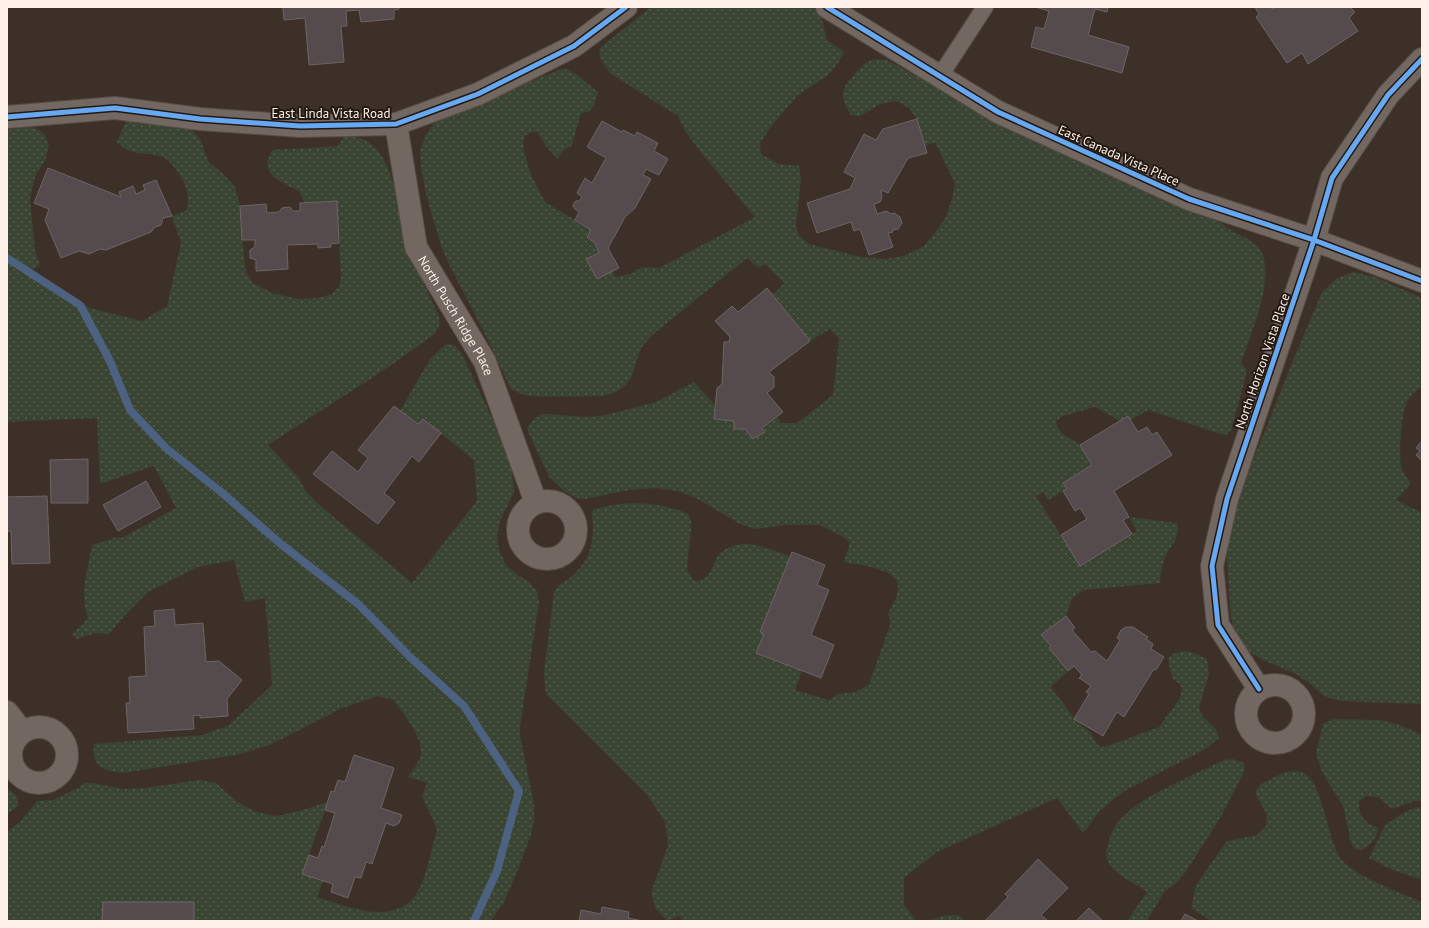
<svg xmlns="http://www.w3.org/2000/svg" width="1429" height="928" viewBox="0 0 1429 928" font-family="'PT Sans',sans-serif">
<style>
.grass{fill:url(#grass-dots)}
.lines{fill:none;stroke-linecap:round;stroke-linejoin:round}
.stream{stroke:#4d6281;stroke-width:8}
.building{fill:#554a4c;stroke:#6e6566}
.lane-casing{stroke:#574c45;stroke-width:18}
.street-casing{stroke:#574c45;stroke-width:24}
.lane{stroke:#736761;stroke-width:16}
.street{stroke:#736761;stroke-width:22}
.cycleway-casing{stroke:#241912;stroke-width:8}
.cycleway{stroke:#66a8f1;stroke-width:5}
.labels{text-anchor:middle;stroke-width:4;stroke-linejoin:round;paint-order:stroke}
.street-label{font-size:13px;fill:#fdf1e9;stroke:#241912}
</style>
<defs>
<pattern id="grass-dots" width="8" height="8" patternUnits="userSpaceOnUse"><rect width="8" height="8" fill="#394432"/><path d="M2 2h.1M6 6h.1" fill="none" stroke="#575f50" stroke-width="1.8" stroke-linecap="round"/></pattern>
</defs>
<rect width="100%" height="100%" fill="#3d3028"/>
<path class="grass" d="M651,7H812L820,12L827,40L844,52L838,63L828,75L797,96L770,128L760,143L761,154L778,164L799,166L801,178L796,226L799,236L809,244L861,257L884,259L904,256L924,246L934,234L946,217L952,199L955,184L935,142L925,146L917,119L909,108L896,101L880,104L860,116L851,115C847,108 842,101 843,92C844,85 860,67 866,63C873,58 880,59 887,60L1036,142L1084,161L1217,220C1221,223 1224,226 1229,229C1239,235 1249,238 1257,246C1280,269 1250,336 1241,363L1246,369V376L1231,430L1227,434L1223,435L1148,410L1131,420L1128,416L1120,421L1095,407L1063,416L1056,421C1058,436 1070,436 1080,445C1085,450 1088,459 1092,465L1063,482L1067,489L1048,500L1043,492L1036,496L1079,564L1137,531L1129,517L1177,523C1180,541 1170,544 1165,558C1161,565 1161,575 1160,583L1084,590L1072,598L1066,616L1041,635L1051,646L1050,648L1068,671L1051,687L1074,718L1091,734L1095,741L1099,746L1105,747L1159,727L1180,698L1182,690L1180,684L1174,680L1171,674L1168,659C1179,645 1195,653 1207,659L1209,674L1199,708L1203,717L1215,728L1219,738L1204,750L1153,776L1123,792L1100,811L1083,833L1057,798L937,852L904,878V905L916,920H931L947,915H959L964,921H682L680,916L667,921L656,909L651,893L668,845L665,822L647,795L547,695L545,689L544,671L554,592C558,584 563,583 570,578C574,575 579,569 583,564C590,554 593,541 593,528C593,520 591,519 593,510C622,500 660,501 688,514L691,521V529L687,570L694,581C714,580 709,566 720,554C726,547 739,543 749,544C760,545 779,552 790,556L760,632L764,634L756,652L802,671L795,690L829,700L838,694L856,692L869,684L890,625V618L888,614C891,607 897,598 898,590C902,568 859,565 844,562L850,542L840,535L820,525H785L756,529L742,525L694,497L678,491L657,488L629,490L585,499L577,498L565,492L549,477L527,429C532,421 536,415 545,414L589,417L606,415L656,402L694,382L715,405L714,419L734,421V429L765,432L762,428L777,417L781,423H797L833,395L839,339L830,329L810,341L773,295L784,283L765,264L758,268L747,258L651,336L641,348L631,378L626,385L616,392L602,396L552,397L530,396L519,393L511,389L484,332L451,268L441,246L426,194L421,167L420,150L426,134L434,123L445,115L564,68L576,74L598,92C595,102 594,113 581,113L572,145L563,151L557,159L546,146L537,132H531L524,137L523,148L531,175L545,202L591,230L588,237L595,243L599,253L586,259L597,279L613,271L615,277L630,274L643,267L659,268L755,217L699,150L685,131L678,116L611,74L601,60L599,53L601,47Z
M130,120L189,126L200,139L208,161L223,174L235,187L240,206L242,240L246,272L253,283L272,293L298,299L318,298L331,294L339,287L341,278L337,201L304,202L300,192C294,188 277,181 273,176C265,168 266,158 273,150L338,146L345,135C354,136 363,138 371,144C396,164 399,216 408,246C416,269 429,294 439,316L440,324L435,334L381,372L268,445L299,478L305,490L316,502L412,583L477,501L474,460L423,419L418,424L400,411L430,359L446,344L454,345L461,352L495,424L512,471L514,492L500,521L497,536L499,550L506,565L519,576L529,582L537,591L539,602L520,727V735L534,804V820L531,835L517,872L503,904L491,921H7V831L21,821L37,801L53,800L78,788L85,783H92L123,789L145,788L199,780L216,783L236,801L256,812L276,816L299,811L328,802L302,874L323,881L317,897C349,907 397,928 418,891C427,875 432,847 437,829L422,796L427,783L408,777C411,772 418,764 420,758C426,740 403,713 393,700L377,696L342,708L270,745L236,755L123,773C102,770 92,768 94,744L203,735L229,725L272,685L265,598L245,602L234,560L198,567L148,592L125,615L109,634L95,633L77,639L72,635C78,628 84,625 88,617C79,595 88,569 92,545L117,537L122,538L176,508L154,466L100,484L97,418L7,422V130L31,126L44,133L49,145L45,161L35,176L30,199L35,251L40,265L33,269L58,293L93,309L142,321L167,306L181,243L172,216L187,210C187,204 189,197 187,191C185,181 172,161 163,157C143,150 135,159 117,142L125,123Z
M1353,272L1375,277L1422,298V386C1417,391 1410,396 1407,402C1401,415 1399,450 1401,464C1402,472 1407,478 1411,484L1396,500L1422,513V704L1341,701L1324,696L1309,683L1296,674L1263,660L1245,649L1236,636L1231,618L1227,558L1232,521L1246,478L1292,363L1322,292L1336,279Z
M1333,719L1380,720L1400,725L1422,735V801H1414L1392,809L1378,797L1366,796L1359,802C1359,819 1364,821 1378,828C1378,838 1369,846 1361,850L1355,849L1351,842L1343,806L1322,772L1316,753L1323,724Z
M1233,759L1242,762L1245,766L1243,774L1219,820L1185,873L1174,885L1164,892L1147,921H1127L1147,892C1135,883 1116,876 1108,862C1105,857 1106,850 1108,844C1110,837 1113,828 1118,822C1138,797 1194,775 1224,760Z
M1285,772C1290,772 1296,771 1301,772C1325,780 1326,843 1343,861C1357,877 1401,893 1422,902V921H1211L1191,908L1196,885L1227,841L1257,835L1266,826L1267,815L1256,795V790L1261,784Z
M7,789C15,793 19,797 18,806L7,814Z
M1417,807L1422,808V880L1395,871L1369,858L1385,825L1405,812Z"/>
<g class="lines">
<path class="stream" d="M7,258L80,305L110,361L130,410L166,448L221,492L282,545L358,604L411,658L464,706L519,791L497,871L474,921"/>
</g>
<path class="building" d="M283,7H399V9L394,10V19L361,22L359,10L346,11L347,26H341L344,62L309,65L305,18L284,20Z
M1035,7H1108L1107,12L1095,9L1088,35L1129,47L1122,73L1031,47L1036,27L1044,29L1049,11Z
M1255,7H1271L1272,9L1276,7H1350L1355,12L1349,18L1358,31L1308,64L1302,53L1287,63L1256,17L1259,14Z
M917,119L927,153L908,158L888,193L881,190L882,197L880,202L874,204L877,214L886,211L891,214L894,213L900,217L902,223L898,229L892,230L893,232L888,233L893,247L869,255L860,229L854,231L851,222L817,233L807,203L850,189L855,178L844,172L864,134L876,140L883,129Z
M602,121L622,132L623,130L635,136L637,132L658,143L654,151L668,159L659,175L646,169L643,175L651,179L635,208L625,217L608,248L619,268L597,279L586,259L599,253L595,243L587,237L591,230L575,220L579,212L575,209L573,206L574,203L576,201H579L582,197L577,193L585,178L592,183L606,158L587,147Z
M48,168L121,197L119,192L133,186L136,194L145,190L143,185L156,180L172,216L163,218L161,225L155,227L151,232L106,250L100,249L89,254L79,251L61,258L45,220L49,209L34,203Z
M337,201L339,243L330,244L331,247L318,248V244L287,245L288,269L256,271V260L250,258V250L255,247V240H242L240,206L266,204L267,213L279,212L282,208L290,207L293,211H300V203Z
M767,288L810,341L769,372L774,377V387L767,393L783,412L762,428L765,432L753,439L745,429H734V421L714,419L717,388L722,384L724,342H729L730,337L715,321L732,306L738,312Z
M394,406L418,424L423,419L441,433L419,462L412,456L384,493L395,502L378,524L313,474L332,451L358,472L368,458L358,450Z
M1128,416L1138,432L1147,427L1152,435L1157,432L1172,455L1114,491L1129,517L1123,520L1132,534L1080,566L1061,535L1087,519L1080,508L1075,511L1063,491L1067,489L1063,483L1092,465L1080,445Z
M1422,441V461L1416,455L1420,451L1416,448Z
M88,459V503H51L50,460Z
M146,481L161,507L118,531L103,505Z
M47,496L50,563L12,564L11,531H7V497Z
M792,552L825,565L817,585L829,590L811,635L834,645L821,678L756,653L764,634L760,632Z
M174,609L175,625L203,623L206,662L219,661L242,680L227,699L228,716L200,718V715L193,716L194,729L128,733L126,703H130L129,677L146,676L144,627L155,626L154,611Z
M1066,616L1075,628L1072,630L1091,652L1095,651L1107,661L1120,640L1117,638L1121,630L1126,627H1133L1148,637L1146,639L1153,644L1151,649L1164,657L1156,670L1154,669L1124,717L1117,712L1103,736L1074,719L1089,694L1086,692L1091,686L1079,678L1082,675L1074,666L1068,671L1049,648L1051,646L1041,635Z
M354,755L394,768L381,808L402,815L399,823L394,826L386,823L372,864L366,862L361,878L355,877L348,898L331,892L333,884L302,874L309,855L318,858L322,846L324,847L335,813L325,810L331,791L334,792L338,780L345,782Z
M1038,859L1068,888L1041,915L1048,921H985L1008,897L1005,894Z
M103,902H194V921H102Z
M602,907L629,912L628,918L643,921H579L581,910L601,914Z
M1089,908L1103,921H1076Z
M1185,914L1198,921H1181Z"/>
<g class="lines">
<defs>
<path id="lane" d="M940,76L985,7"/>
<g id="street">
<path d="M827,7L998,112L1189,199L1314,240L1422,281"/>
<path d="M7,117L115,108L200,119L300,126L396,124L478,94L574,46L626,7"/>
<path id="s1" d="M396,124L416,247L485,362L536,503"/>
<circle cx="547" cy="530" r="29"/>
<circle cx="1275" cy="714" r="29"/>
<path d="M1259,689L1218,625L1212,566L1227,499L1314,240L1332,178L1388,95L1422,59"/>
<path d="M7,712L22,731"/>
<circle cx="39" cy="755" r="28"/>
</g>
</defs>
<use href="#lane" class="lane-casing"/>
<use href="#street" class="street-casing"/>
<use href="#lane" class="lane"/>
<use href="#street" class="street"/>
<defs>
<path id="cycleway" d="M827,7L998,112L1189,199L1314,240L1422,281
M7,117L115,108L200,119L300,126L396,124L478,94L574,46L626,7
M1259,689L1218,625L1212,566L1227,499L1314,240L1332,178L1388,95L1422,59"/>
</defs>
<use href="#cycleway" class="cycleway-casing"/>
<use href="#cycleway" class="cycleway"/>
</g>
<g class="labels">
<g class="street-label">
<text x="331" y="118">East Linda Vista Road</text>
<text transform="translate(1119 155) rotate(24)" y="5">East Canada Vista Place</text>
<text dy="5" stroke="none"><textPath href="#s1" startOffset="204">North Pusch Ridge Place</textPath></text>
<text transform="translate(1262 361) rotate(-71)" y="5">North Horizon Vista Place</text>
</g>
</g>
<rect width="1429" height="928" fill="none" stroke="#fdf1e9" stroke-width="16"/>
</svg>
